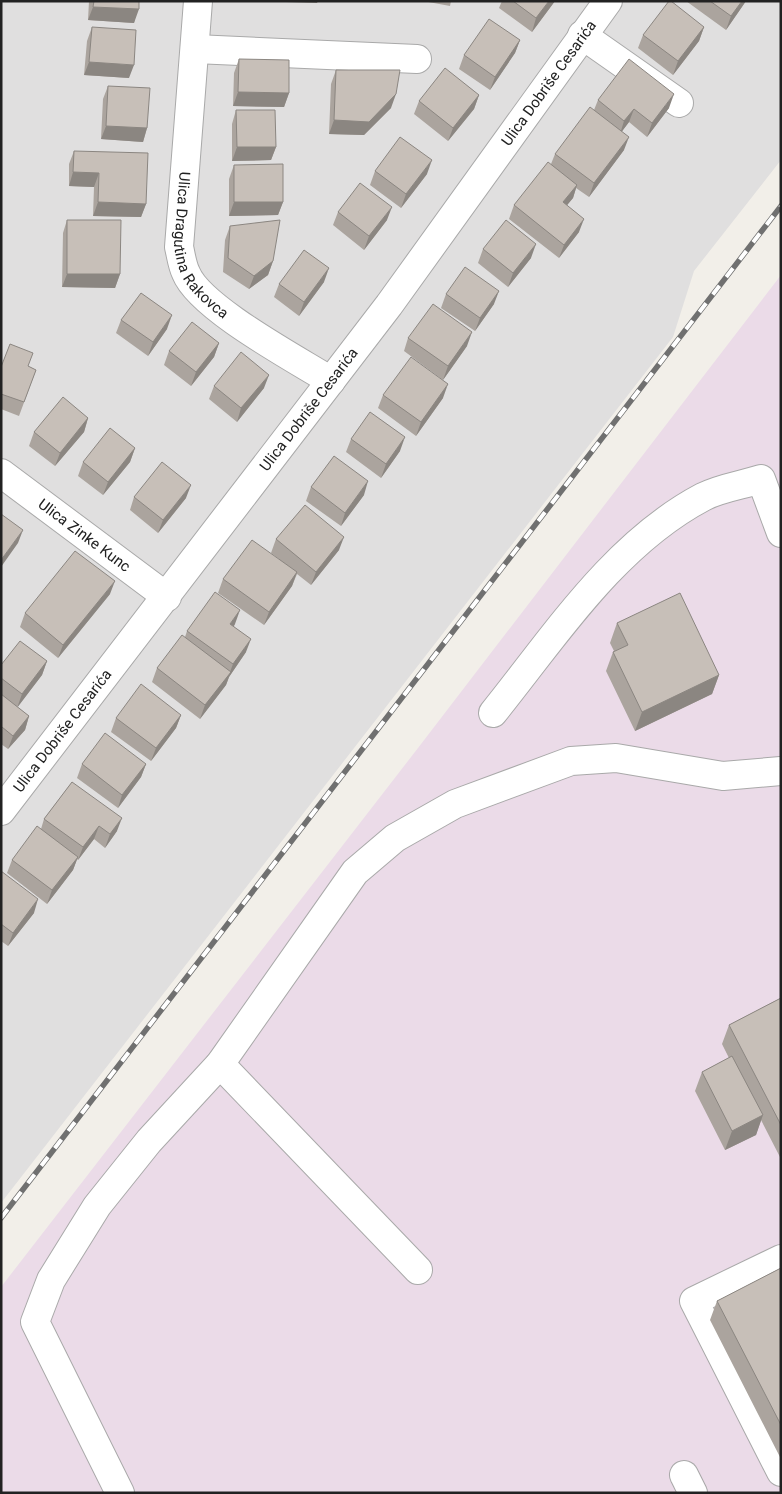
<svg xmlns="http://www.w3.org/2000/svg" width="782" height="1494" viewBox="0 0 782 1494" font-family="Roboto,sans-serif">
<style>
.residential{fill:#e0dfdf}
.industrial{fill:#ebdbe8}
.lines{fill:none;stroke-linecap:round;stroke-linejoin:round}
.minor-casing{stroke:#a9a9a9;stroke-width:30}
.minor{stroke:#fff;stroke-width:28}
.rail-casing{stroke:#707070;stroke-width:5.5}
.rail{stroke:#fff;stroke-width:4;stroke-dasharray:11;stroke-linecap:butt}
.wall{fill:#aba49e}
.shaded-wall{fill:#8b8681}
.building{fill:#c7bfb8;stroke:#8b8681}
.labels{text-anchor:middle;stroke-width:5;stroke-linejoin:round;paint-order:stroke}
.street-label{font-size:15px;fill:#222;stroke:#fff}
</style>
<rect width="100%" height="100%" fill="#f2efe9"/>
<path class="residential" d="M1,1H781V160L694,271L673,337L1,1203Z"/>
<path class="industrial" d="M781,275V1493H1V1287L418,748Z"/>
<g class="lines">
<defs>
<g id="minor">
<path id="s1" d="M198,1L179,247C181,255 182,265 186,273C200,308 296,359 331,381"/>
<path d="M582,35L679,103"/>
<path d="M195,49L417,59"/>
<path id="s2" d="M1,473L167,597"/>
<path d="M493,713C555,636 614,544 703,497C720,488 743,485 761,479L781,533"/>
<path id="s3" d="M1,811L389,305L608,1"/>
<path d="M220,1064L418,1270"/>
<path d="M781,1259L694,1301L781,1472"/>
<path d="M684,1475L693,1493"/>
<path d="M120,1493L35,1322L51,1280L97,1206L149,1141L220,1064L355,872L395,838L455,804L571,761L616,758L723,776L781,771"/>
</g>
</defs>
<use href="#minor" class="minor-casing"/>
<use href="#minor" class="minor"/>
<defs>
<path id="rail" d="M1,1218L781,206"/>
</defs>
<use href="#rail" class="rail-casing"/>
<use href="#rail" class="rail"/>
</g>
<path class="wall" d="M89,1H139L134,23L88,20Z
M423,1H451L450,6Z
M502,1H555L532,32L499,8Z
M686,1H746L726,30Z
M92,27L129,78L84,75L87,41Z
M704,27L699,41L673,75L638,48L643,35Z
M520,40L515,53L490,90L459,69L464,55Z
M239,59L289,93L284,107L233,106L234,73Z
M336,70L391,108L364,135L329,134L331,84Z
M108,86L147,128L143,142L101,139L103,99Z
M479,95L474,109L448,141L414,114L419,101Z
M598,100L669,108L647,137L629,122L622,131L624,150L589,197L576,188L573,198L567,205L579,232L559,258L509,219L514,205L551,164L555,154L594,110Z
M236,110L276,147L271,160L232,161V124Z
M74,151L146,204L141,217L93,216L94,187L69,186V164Z
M234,165L283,202L278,215L229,216V179Z
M375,171L427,174L401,208L370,185Z
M338,212L387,220L364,250L333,225Z
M67,220L120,274L115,288L62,287L63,233Z
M230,226L273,261L268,275L249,289L223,272L225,240Z
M483,249L531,258L508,287L478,263Z
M324,282L299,316L274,297L279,284Z
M446,294L494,304L475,331L441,308Z
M121,320L167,329L148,356L116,333Z
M408,338L467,346L443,380L404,351Z
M219,343L214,357L191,386L164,365L169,351Z
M28,366L36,370L19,416L1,409V367Z
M214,386L264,388L237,422L209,399Z
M383,395L443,398L416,436L378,408Z
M88,418L84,432L55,466L29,446L34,432Z
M351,439L400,451L381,478L346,452Z
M135,448L130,462L103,495L78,476L83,462Z
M311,487L364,495L341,526L306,501Z
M134,497L186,498L158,533L130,510Z
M276,539L339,550L311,585L297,574L292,586L264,625L218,593L223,579L279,559L271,553Z
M110,594L58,658L20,627L25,613Z
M617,623L719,675L712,694L635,731L606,671L613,652L614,651L610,643Z
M235,624L234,626L246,652L229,677L226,685L200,719L152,682L157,668L185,637L187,631Z
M47,661L42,675L17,707L29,716L25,730L8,749L1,744V665Z
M181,715L176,728L151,761L111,732L116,718Z
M82,764H146L141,777L118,808L77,778Z
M72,782L117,831L105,848L94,839L78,860L77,859L73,870L47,904L7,873L12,860L41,829L44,819Z
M1,871L34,913L8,946L1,941Z
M781,998V1159L761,1120L756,1135L725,1150L695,1091L702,1072L729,1058L722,1044L729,1025Z
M781,1268V1459L710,1320L717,1301Z"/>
<path class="shaded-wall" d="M255,1H318L317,3Z
M370,1H384L383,2Z
M549,1H555L532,32L536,18Z
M742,1H746L726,30L731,16Z
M93,7L139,9L134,23L88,20Z
M704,27L699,41L673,75L678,61Z
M520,40L515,53L490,90L495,77Z
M89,62L134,65L129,78L84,75Z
M238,92L289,93L284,107L233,106Z
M396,94L391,108L364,135L329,134L334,120Z
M674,94L669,108L647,137L652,123Z
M479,95L474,109L448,141L453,128Z
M634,109L629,122L620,134L624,121Z
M106,126L147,128L143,142L101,139Z
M629,137L624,150L589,197L594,183Z
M237,147H276L271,160L232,161Z
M432,160L427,174L401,208L406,194Z
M73,172L99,173L94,187L69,186Z
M577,185L573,198L558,216L563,202Z
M98,202L146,204L141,217L93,216Z
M234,202H283L278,215L229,216Z
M392,207L387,220L364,250L369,236Z
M584,219L579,232L559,258L564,245Z
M536,244L531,258L508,287L513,273Z
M273,261L268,275L249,289L254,276Z
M329,268L324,282L299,316L304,302Z
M67,274H120L115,288L62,287Z
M499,291L494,304L475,331L480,318Z
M172,315L167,329L148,356L153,342Z
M472,332L467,346L443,380L448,366Z
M219,343L214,357L191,386L196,372Z
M269,375L264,388L237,422L241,408Z
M448,384L443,398L416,436L421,422Z
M88,418L84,432L55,466L60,453Z
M405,437L400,451L381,478L386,464Z
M135,448L130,462L103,495L108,482Z
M368,481L364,495L341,526L345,513Z
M191,485L186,498L158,533L163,520Z
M23,530L18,543L1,567V560Z
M344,537L339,550L311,585L316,572Z
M297,572L292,586L264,625L269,612Z
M115,581L110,594L58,658L63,645Z
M240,610L235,624L226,637L230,624Z
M251,639L246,652L229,677L226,685L200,719L205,705L230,672L233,664Z
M47,661L42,675L17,708L22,694Z
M719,675L712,694L635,731L642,712Z
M181,715L176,728L151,761L156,748Z
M29,716L25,730L8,749L13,736Z
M146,764L141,777L118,808L122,795Z
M122,818L117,831L105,848L110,834Z
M99,826L94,839L78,860L83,847Z
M78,857L73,870L47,904L52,890Z
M38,899L34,913L8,946L13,933Z
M763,1115L756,1135L725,1150L732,1131Z"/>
<path class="building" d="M94,1H139V9L93,7Z
M513,1H549L536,18Z
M669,1H671L704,27L678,61L643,35Z
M710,1H742L731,16Z
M489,19L520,40L495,77L464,55Z
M92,27L136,30L134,65L89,62Z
M239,59L289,60V93L238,92Z
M629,59L674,94L652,123L634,109L624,121L598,100Z
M445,68L479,95L453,128L419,101Z
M336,70H400L396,94L369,122L334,120Z
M108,86L150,88L147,128L106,126Z
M590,107L629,137L594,183L555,154Z
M236,110H275L276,147H237Z
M400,137L432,160L406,194L375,171Z
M74,151L148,153L146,204L98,202L99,173L73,172Z
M548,162L577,185L563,202L584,219L564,245L514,205Z
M283,164V202H234V165Z
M360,183L392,207L369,236L338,212Z
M67,220H121L120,274H67Z
M280,220L273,261L254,276L228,258L230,226Z
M506,220L536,244L513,273L483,249Z
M304,250L329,268L304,302L279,284Z
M465,267L499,291L480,318L446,294Z
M141,293L172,315L153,342L121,320Z
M433,304L472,332L448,366L408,338Z
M192,322L219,343L196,372L169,351Z
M10,344L33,353L28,366L36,370L24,402L1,394V367Z
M241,352L269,375L241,408L214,386Z
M411,357L448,384L421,422L383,395Z
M63,397L88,418L60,453L34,432Z
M370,412L405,437L386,464L351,439Z
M110,428L135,448L108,482L83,462Z
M334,456L368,481L345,513L311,487Z
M162,462L191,485L163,520L134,497Z
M305,505L344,537L316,572L276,539Z
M1,514L23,530L1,560Z
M252,540L297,572L269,612L223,579Z
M75,551L115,581L63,645L25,613Z
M215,592L240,610L230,624L251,639L233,664L187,631Z
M680,593L719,675L642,712L613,652L628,645L617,623Z
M182,635L231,672L205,705L157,668Z
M20,641L47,661L22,694L1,678V665Z
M141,684L181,715L156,748L116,718Z
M1,694L29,716L13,736L2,727L1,728Z
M105,733L146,764L122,795L82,764Z
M72,782L122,818L110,834L99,826L83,847L44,819Z
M37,826L78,857L52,890L12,860Z
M1,871L38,899L13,933L1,924Z
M781,998V1125L729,1025Z
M732,1056L763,1115L732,1131L702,1072Z
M781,1268V1425L717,1301Z"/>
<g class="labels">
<g class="street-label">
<text dy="5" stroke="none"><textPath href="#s3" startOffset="911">Ulica Dobriše Cesarića</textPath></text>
<text dy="5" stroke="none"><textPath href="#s1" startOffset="252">Ulica Dragutina Rakovca</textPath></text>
<text dy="5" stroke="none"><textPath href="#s3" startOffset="506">Ulica Dobriše Cesarića</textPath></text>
<text dy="5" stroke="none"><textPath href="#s2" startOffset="104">Ulica Zinke Kunc</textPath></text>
<text dy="5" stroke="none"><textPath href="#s3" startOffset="101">Ulica Dobriše Cesarića</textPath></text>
</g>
</g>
<rect width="782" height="1494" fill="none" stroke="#222222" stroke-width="5"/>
</svg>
